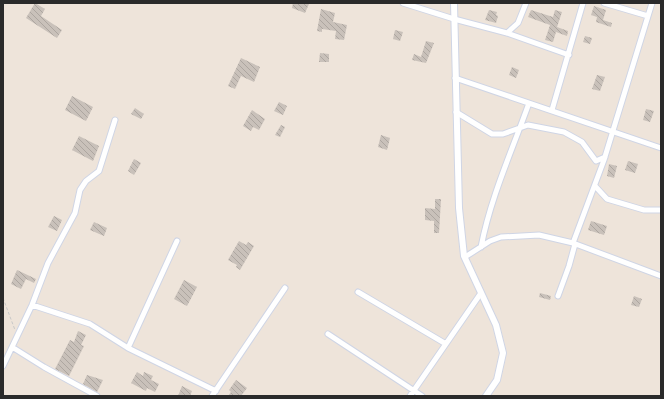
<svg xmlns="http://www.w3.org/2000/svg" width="664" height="399" viewBox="0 0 664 399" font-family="Karla,sans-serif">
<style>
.building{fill:url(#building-back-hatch)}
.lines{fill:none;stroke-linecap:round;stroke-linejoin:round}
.minor-casing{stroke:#cfd5e5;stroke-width:7}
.tertiary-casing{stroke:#cfd5e5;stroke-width:8}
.path{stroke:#c8c8c8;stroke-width:1;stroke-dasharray:3 2;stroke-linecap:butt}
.minor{stroke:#fff;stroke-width:5}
.tertiary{stroke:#fff;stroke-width:6}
</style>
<defs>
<pattern id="building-back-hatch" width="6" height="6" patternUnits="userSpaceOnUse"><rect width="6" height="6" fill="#c9c1ba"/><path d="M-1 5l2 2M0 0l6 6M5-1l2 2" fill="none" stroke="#ada6a0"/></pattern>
</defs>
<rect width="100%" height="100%" fill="#eee4da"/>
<path class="building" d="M35,3L45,9L41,16L62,30L57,38L26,18Z
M293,3L309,4L305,13L292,8Z
M594,6L606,10L603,20L612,23L611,27L596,22L597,17L591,15Z
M321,9L335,13L333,22L347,25L344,40L335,39L336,31L322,29V32L317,31Z
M489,10L497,12L496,15L498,16L496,23L485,20Z
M531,10L553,17L555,10L562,12L557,27L568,31L567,36L556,32L553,42L545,40L550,25L528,17Z
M395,30L403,32L400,41L393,39Z
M585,36L592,38L590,44L583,42Z
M426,41L434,43L426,63L412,60L414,54L421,57Z
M320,53L329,54V62H319Z
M241,58L260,67L254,82L241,76L235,89L228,86Z
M512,67L519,70L516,78L509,75Z
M597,75L605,77L600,91L592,89Z
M72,96L93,107L86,121L65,110Z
M279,102L287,106L283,115L274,111Z
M135,108L144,114L141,119L131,114Z
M646,109L654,111L650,122L643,120Z
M252,110L265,119L259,130L253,127L251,131L243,126Z
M281,125L285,127L280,137L275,135Z
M381,135L390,138L387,150L378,147Z
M79,136L99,146L93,161L72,150Z
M134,159L141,163L134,175L128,171Z
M628,161L638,164L635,173L625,170Z
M609,164L617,166L614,178L607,176Z
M435,199H441L439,233H434V221L425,220V208L435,209Z
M54,216L62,220L57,231L48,227Z
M591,221L607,226L604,235L588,230Z
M94,222L107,228L104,236L90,230Z
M239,241L246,245L248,242L254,246L240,270L236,267L237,265L228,260Z
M17,270L36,279L34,283L26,279L21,289L11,284Z
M184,280L197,287L187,306L174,299Z
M540,293L551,296L550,300L539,297Z
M634,296L642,299L639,307L631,305Z
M78,331L86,335L81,345L84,346L69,376L55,369L70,340L74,342Z
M137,372L143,376L144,372L153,376L151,380L159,384L155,392L147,388L146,391L131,383Z
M87,375L103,380L97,392L83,384Z
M236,380L247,388L241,396H228L231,392L229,390Z
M182,386L192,391L190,396H178Z"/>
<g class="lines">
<defs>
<path id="minor" d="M403,3L454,19L507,33L569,55
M604,3L648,16
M507,33L518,23L526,3
M455,78L661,148
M552,110L583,3
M456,112L492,134H503L528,125L564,132L582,142L596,161L605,157
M595,186L607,199L644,210H661
M573,243L604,160L652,3
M481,247C491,196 512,151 529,103
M465,257L490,241L501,237L539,235L573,243L661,276
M358,292L446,344
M558,296L569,266L575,244
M32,305L90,324L128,348L216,391
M328,334L422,396
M12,347L44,367L97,396
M128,348L177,241
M3,366L32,305L48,263L75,213L80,190L86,181L99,171L115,120
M212,396L285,288
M410,396L481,293"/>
<path id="tertiary" d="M454,3L459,208L464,256L496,325L503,353L497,380L486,396"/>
</defs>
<use href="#minor" class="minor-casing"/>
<use href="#tertiary" class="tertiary-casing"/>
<path class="path" d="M3,298L15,330"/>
<use href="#minor" class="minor"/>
<use href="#tertiary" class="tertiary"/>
</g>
<rect width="664" height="399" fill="none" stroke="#2a2a2a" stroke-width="8"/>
</svg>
